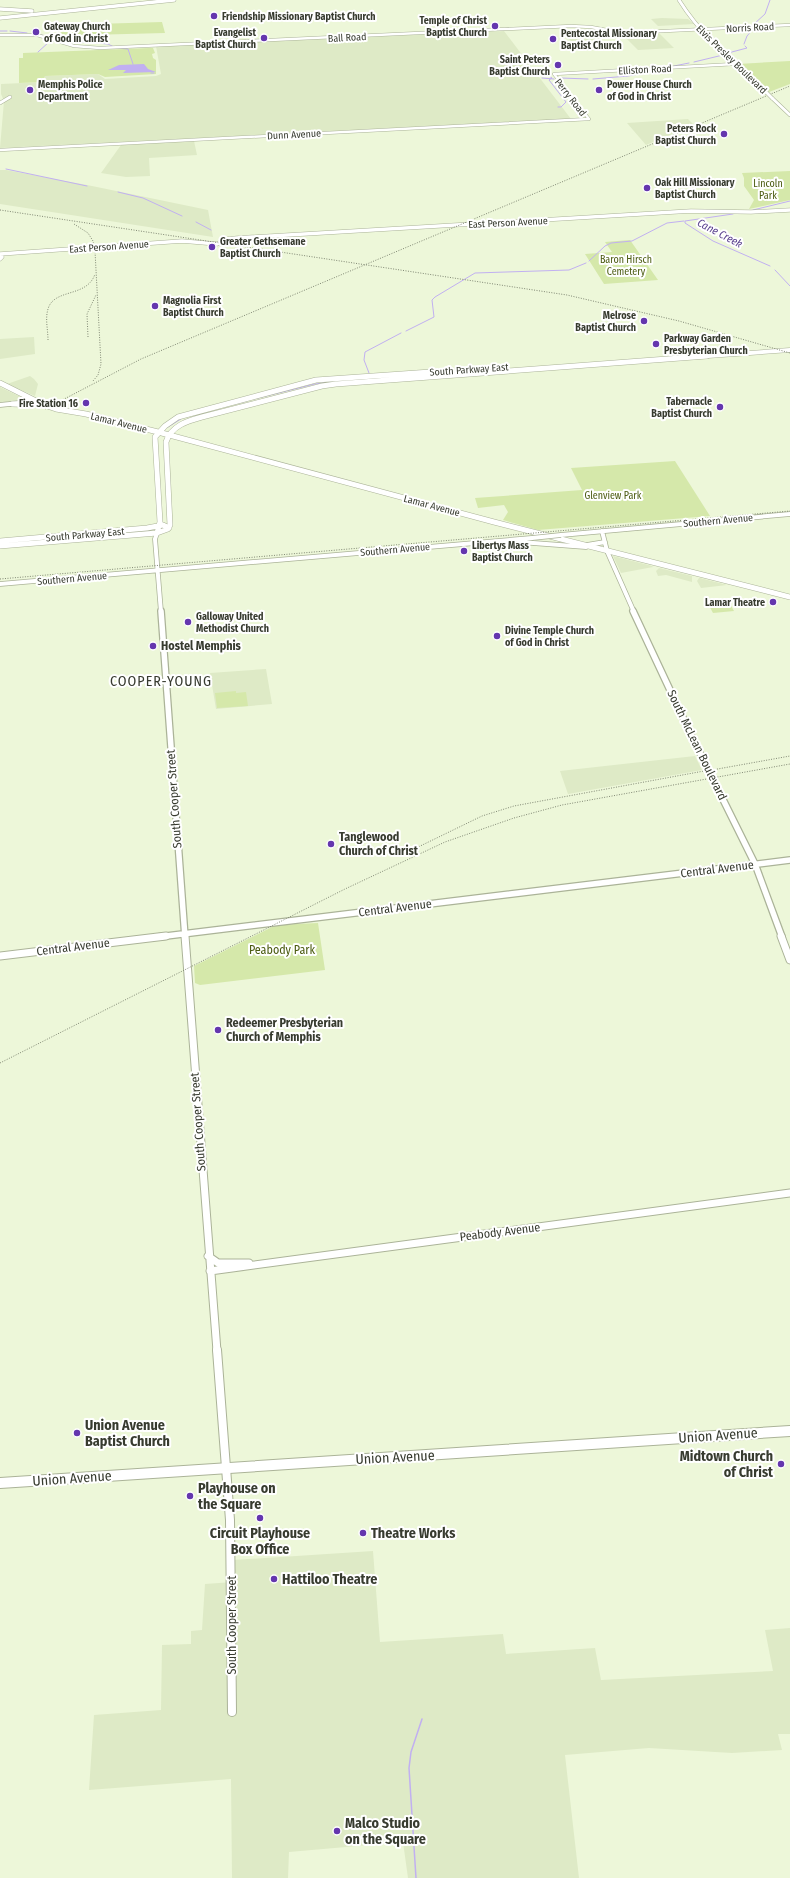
<svg xmlns="http://www.w3.org/2000/svg" width="790" height="1878" viewBox="0 0 790 1878" font-family="'Fira Sans Condensed',sans-serif">
<style>
.built{fill:#deeac6}
.green{fill:#d5e8aa}
.water{fill:#c1b0f1}
.lines{fill:none;stroke-linecap:round;stroke-linejoin:round}
.stream-far1{stroke:#c1b0f1;stroke-width:1}
.stream{stroke:#c1b0f1;stroke-width:1.5}
.secondary-far5-casing{stroke:#abb398;stroke-width:3.5}
.secondary-far4-casing{stroke:#abb398;stroke-width:4.5}
.secondary-far3-casing{stroke:#abb398;stroke-width:5.5}
.secondary-far2-casing{stroke:#abb398;stroke-width:8}
.secondary-far1-casing{stroke:#abb398;stroke-width:9}
.secondary-casing{stroke:#abb398;stroke-width:10}
.primary-far3-casing{stroke:#abb398;stroke-width:4}
.primary-far2-casing{stroke:#abb398;stroke-width:5}
.primary-far1-casing{stroke:#abb398;stroke-width:6}
.primary-casing{stroke:#abb398;stroke-width:12}
.motorway-casing{stroke:#abb398;stroke-width:4.5}
.secondary-far5{stroke:#fff;stroke-width:2.5}
.secondary-far4{stroke:#fff;stroke-width:3.5}
.secondary-far3{stroke:#fff;stroke-width:4}
.secondary-far2{stroke:#fff;stroke-width:5.5}
.secondary-far1{stroke:#fff;stroke-width:7}
.secondary{stroke:#fff;stroke-width:8}
.primary-far3{stroke:#fff;stroke-width:3}
.primary-far2{stroke:#fff;stroke-width:4}
.primary-far1{stroke:#fff;stroke-width:5}
.primary{stroke:#fff;stroke-width:10}
.motorway{stroke:#fff;stroke-width:3.5}
.rail{stroke:#808773;stroke-width:1;stroke-dasharray:1 1.5;stroke-linecap:butt}
.secondary-bridge-casing{stroke:#abb398;stroke-width:5.5;stroke-linecap:butt}
.primary-bridge-casing{stroke:#abb398;stroke-width:4;stroke-linecap:butt}
.secondary-bridge{stroke:#fff;stroke-width:4}
.primary-bridge{stroke:#fff;stroke-width:3}
.poi-dot{fill:#6436ae;stroke:#fff;stroke-width:1.5}
.labels{text-anchor:middle;stroke-width:4;stroke-linejoin:round;paint-order:stroke}
.far-poi-label{font-size:10px;font-weight:bold;fill:#373b2f;stroke:#fff;text-anchor:start}
.far-street-label{font-size:10px;fill:#373b2f;stroke:#fff}
.far-park-label{font-size:10px;fill:#4b5b10;stroke:#fff}
.far-water-label{font-size:11px;font-style:italic;fill:#5a418e;stroke:#fff}
.poi-label{font-size:12px;font-weight:bold;fill:#373b2f;stroke:#fff;text-anchor:start}
.street-label{font-size:12px;fill:#373b2f;stroke:#fff}
.park-label{font-size:12px;fill:#4b5b10;stroke:#fff}
.quarter-label{font-size:14px;letter-spacing:1px;fill:#373b2f;stroke:#fff}
.near-poi-label{font-size:14px;font-weight:bold;fill:#373b2f;stroke:#fff;text-anchor:start}
.near-street-label{font-size:14px;fill:#373b2f;stroke:#fff}
</style>
<rect width="100%" height="100%" fill="#edf7d9"/>
<path class="built" d="M662,18L688,19L694,24L658,26L651,19Z
M504,31L571,119L0,148L4,101L1,94V84L45,82V76L98,74L105,79L156,76L161,74L156,46Z
M659,33L674,48L638,50L623,35Z
M610,34L612,36L602,37L604,39L571,41L567,37Z
M688,119L694,125L646,145L627,123Z
M194,141L197,155L149,158L150,176L126,177L101,173L121,145Z
M0,170H6L92,186L208,210L213,237L0,204Z
M34,337L35,354L0,359V339Z
M30,376L34,379L38,384L35,396L7,384Z
M0,387L6,390L25,399L0,403Z
M613,556L652,566L653,567L621,573Z
M659,568L692,576V582L666,575L658,576L656,571Z
M699,578H700L727,585L701,588L697,581Z
M266,669L272,704L216,709L210,673Z
M695,756L702,770L568,794L560,771Z
M373,1551L380,1642L503,1634L506,1654L595,1648L601,1680L773,1671L765,1630L790,1628V1734H778L782,1750L732,1753L649,1748L565,1755L579,1878H408L403,1842L289,1852L288,1878H232L231,1779L89,1790L94,1715L161,1710L162,1645L191,1644V1631L202,1630L205,1584L233,1582V1560Z"/>
<path class="green" d="M162,22L165,33L88,35L83,40L59,38L56,36L66,29L94,28L95,24Z
M149,48H153L155,53L152,54L153,58L156,60V74L105,77L98,74L45,76L43,82L19,83V58H23V53Z
M790,61V84L769,92L738,64Z
M790,171V200L749,209L754,200L744,186V178L742,173Z
M630,240L658,280L604,284L585,254L612,252L605,242Z
M675,461L710,516L538,530L503,520L508,512L504,505L478,508L475,498L582,490L571,468Z
M727,599L734,611L713,613L706,600Z
M236,691V693L246,692L248,706L217,708L215,693Z
M318,923L325,970L200,985L195,983L194,966L276,925Z"/>
<path class="water" d="M144,64L148,69L156,72L123,73L126,70H108L119,65Z"/>
<g class="lines">
<path class="stream-far1" d="M753,25L765,14L770,0
M0,31H7
M10,31L27,33
M41,35L47,36
M48,36L60,40L108,44L114,47
M744,44L747,36L754,28
M117,48L128,49L133,64
M38,52L49,42
M728,53L747,48L745,46
M694,62L723,55
M674,66L689,63
M151,73H154
M548,75L552,78L549,80L566,102L561,107H558
M542,78L554,79
M561,78L588,79
M593,79L628,76L666,69
M6,169L87,186
M118,192L143,198L182,216
M753,210L790,201
M733,214L685,221V223L713,241L770,266
M196,222L211,230
M589,261L605,246L611,243L632,241L667,223L684,221
M775,270L790,286
M406,331L434,317L432,300L435,297L475,273L569,270L586,263
M369,373L364,360L365,352L401,333
M254,399L315,384L336,381
M235,404L247,401
M168,427L181,419"/>
<path class="stream" d="M416,1878L409,1768L411,1752L422,1719"/>
<defs>
<path id="secondary-far5" d="M0,35H37L74,46L100,48L571,26L591,27L623,33L790,25
M554,74L735,64
M554,74L589,119
M0,150L589,119"/>
<path id="secondary-far4" d="M0,259L2,257L0,254L182,241L217,244L227,239L237,238L691,211L751,212L790,210"/>
<path id="secondary-far3" d="M0,405L38,401
M602,531L607,551L634,612
M157,533L155,539L161,612
M561,535L790,514
M520,542L586,547
M587,545L605,542
M0,584L532,538"/>
<path id="secondary-far2" d="M161,611L185,937
M633,611L692,737L755,864L782,937
M158,937L790,860"/>
<path id="secondary-far1" d="M185,936L217,1351
M781,936L790,960
M0,956L166,936
M208,1256L218,1263H249
M210,1271L790,1193"/>
<path id="secondary" d="M217,1350L230,1520L232,1712"/>
<path id="primary-far3" d="M679,0C702,37 735,64 767,93
M772,98L790,115
M0,103L10,97"/>
<path id="primary-far2" d="M694,357L790,350"/>
<path id="primary-far1" d="M0,383L44,405L56,409L86,414L158,432L494,522L790,597
M12,404L41,405
M157,533L160,522L155,437L165,426L178,417L316,380L445,371
M0,541L147,528L163,525L169,528
M0,546L157,533L168,529L170,525L166,442C171,426 187,421 202,417L322,386L336,384L707,356"/>
<path id="primary" d="M0,1483L790,1431"/>
<path id="motorway" d="M0,9L32,11
M0,18L174,0"/>
</defs>
<use href="#secondary-far5" class="secondary-far5-casing"/>
<use href="#secondary-far4" class="secondary-far4-casing"/>
<use href="#secondary-far3" class="secondary-far3-casing"/>
<use href="#secondary-far2" class="secondary-far2-casing"/>
<use href="#secondary-far1" class="secondary-far1-casing"/>
<use href="#secondary" class="secondary-casing"/>
<use href="#primary-far3" class="primary-far3-casing"/>
<use href="#primary-far2" class="primary-far2-casing"/>
<use href="#primary-far1" class="primary-far1-casing"/>
<use href="#primary" class="primary-casing"/>
<use href="#motorway" class="motorway-casing"/>
<use href="#secondary-far5" class="secondary-far5"/>
<use href="#secondary-far4" class="secondary-far4"/>
<use href="#secondary-far3" class="secondary-far3"/>
<use href="#secondary-far2" class="secondary-far2"/>
<use href="#secondary-far1" class="secondary-far1"/>
<use href="#secondary" class="secondary"/>
<use href="#primary-far3" class="primary-far3"/>
<use href="#primary-far2" class="primary-far2"/>
<use href="#primary-far1" class="primary-far1"/>
<use href="#primary" class="primary"/>
<use href="#motorway" class="motorway"/>
<path class="rail" d="M0,210L567,295L679,321L790,353
M74,224L88,233L93,241L95,251L101,364L98,375L93,381
M88,337L87,314L96,295
M48,340C48,330 45,319 48,309C54,288 87,298 95,274
M45,409L141,359L790,86
M0,579L790,511
M712,770L790,756
M412,850L482,816L514,806L704,771
M0,1063L345,889L445,842L514,818L562,805L790,764"/>
<defs>
<path id="secondary-bridge" d="M532,538L561,535"/>
<path id="primary-bridge" d="M767,93L772,98"/>
</defs>
<use href="#secondary-bridge" class="secondary-bridge-casing"/>
<use href="#primary-bridge" class="primary-bridge-casing"/>
<use href="#secondary-bridge" class="secondary-bridge"/>
<use href="#primary-bridge" class="primary-bridge"/>
</g>
<g class="poi-dot">
<circle cx="214" cy="16" r="4"/>
<circle cx="495" cy="26" r="4"/>
<circle cx="36" cy="32" r="4"/>
<circle cx="264" cy="38" r="4"/>
<circle cx="553" cy="39" r="4"/>
<circle cx="558" cy="65" r="4"/>
<circle cx="30" cy="90" r="4"/>
<circle cx="599" cy="90" r="4"/>
<circle cx="724" cy="134" r="4"/>
<circle cx="647" cy="188" r="4"/>
<circle cx="212" cy="247" r="4"/>
<circle cx="155" cy="306" r="4"/>
<circle cx="644" cy="321" r="4"/>
<circle cx="656" cy="344" r="4"/>
<circle cx="86" cy="403" r="4"/>
<circle cx="720" cy="407" r="4"/>
<circle cx="464" cy="551" r="4"/>
<circle cx="773" cy="602" r="4"/>
<circle cx="188" cy="622" r="4"/>
<circle cx="497" cy="636" r="4"/>
<circle cx="153" cy="646" r="4"/>
<circle cx="331" cy="844" r="4"/>
<circle cx="218" cy="1030" r="4"/>
<circle cx="77" cy="1433" r="4"/>
<circle cx="781" cy="1464" r="4"/>
<circle cx="190" cy="1496" r="4"/>
<circle cx="260" cy="1518" r="4"/>
<circle cx="363" cy="1533" r="4"/>
<circle cx="274" cy="1579" r="4"/>
<circle cx="337" cy="1831" r="4"/>
</g>
<g class="labels">
<g class="far-poi-label">
<text x="222" y="20">Friendship Missionary Baptist Church</text>
<text x="487" y="24" text-anchor="end">Temple of Christ<tspan x="487" dy="12">Baptist Church</tspan></text>
<text x="44" y="30">Gateway Church<tspan x="44" dy="12">of God in Christ</tspan></text>
<text x="256" y="36" text-anchor="end">Evangelist<tspan x="256" dy="12">Baptist Church</tspan></text>
<text x="561" y="37">Pentecostal Missionary<tspan x="561" dy="12">Baptist Church</tspan></text>
<text x="550" y="63" text-anchor="end">Saint Peters<tspan x="550" dy="12">Baptist Church</tspan></text>
<text x="38" y="88">Memphis Police<tspan x="38" dy="12">Department</tspan></text>
<text x="607" y="88">Power House Church<tspan x="607" dy="12">of God in Christ</tspan></text>
<text x="716" y="132" text-anchor="end">Peters Rock<tspan x="716" dy="12">Baptist Church</tspan></text>
<text x="655" y="186">Oak Hill Missionary<tspan x="655" dy="12">Baptist Church</tspan></text>
<text x="220" y="245">Greater Gethsemane<tspan x="220" dy="12">Baptist Church</tspan></text>
<text x="163" y="304">Magnolia First<tspan x="163" dy="12">Baptist Church</tspan></text>
<text x="636" y="319" text-anchor="end">Melrose<tspan x="636" dy="12">Baptist Church</tspan></text>
<text x="664" y="342">Parkway Garden<tspan x="664" dy="12">Presbyterian Church</tspan></text>
<text x="712" y="405" text-anchor="end">Tabernacle<tspan x="712" dy="12">Baptist Church</tspan></text>
<text x="78" y="407" text-anchor="end">Fire Station 16</text>
<text x="472" y="549">Libertys Mass<tspan x="472" dy="12">Baptist Church</tspan></text>
<text x="765" y="606" text-anchor="end">Lamar Theatre</text>
<text x="196" y="620">Galloway United<tspan x="196" dy="12">Methodist Church</tspan></text>
<text x="505" y="634">Divine Temple Church<tspan x="505" dy="12">of God in Christ</tspan></text>
</g>
<g class="far-street-label">
<text transform="translate(750 27) rotate(-3)" y="4">Norris Road</text>
<text transform="translate(347 37) rotate(-3)" y="4">Ball Road</text>
<text transform="translate(732 59) rotate(44)" y="4">Elvis Presley Boulevard</text>
<text transform="translate(645 69) rotate(-3)" y="4">Elliston Road</text>
<text transform="translate(571 97) rotate(52)" y="4">Perry Road</text>
<text transform="translate(294 134) rotate(-3)" y="4">Dunn Avenue</text>
<text transform="translate(508 222) rotate(-3)" y="4">East Person Avenue</text>
<text transform="translate(109 246) rotate(-4)" y="4">East Person Avenue</text>
<text transform="translate(469 369) rotate(-4)" y="4">South Parkway East</text>
<text transform="translate(119 422) rotate(14)" y="4">Lamar Avenue</text>
<text transform="translate(432 505) rotate(15)" y="4">Lamar Avenue</text>
<text transform="translate(718 520) rotate(-5)" y="4">Southern Avenue</text>
<text transform="translate(85 534) rotate(-5)" y="4">South Parkway East</text>
<text transform="translate(395 549) rotate(-5)" y="4">Southern Avenue</text>
<text transform="translate(72 578) rotate(-5)" y="4">Southern Avenue</text>
</g>
<g class="far-park-label">
<text x="768" y="187">Lincoln<tspan x="768" dy="12">Park</tspan></text>
<text x="626" y="263">Baron Hirsch<tspan x="626" dy="12">Cemetery</tspan></text>
<text x="613" y="499">Glenview Park</text>
</g>
<g class="far-water-label">
<text transform="translate(720 233) rotate(28)" y="4">Cane Creek</text>
</g>
<g class="poi-label">
<text x="161" y="650">Hostel Memphis</text>
<text x="339" y="841">Tanglewood<tspan x="339" dy="14">Church of Christ</tspan></text>
<text x="226" y="1027">Redeemer Presbyterian<tspan x="226" dy="14">Church of Memphis</tspan></text>
</g>
<g class="street-label">
<text transform="translate(697 745) rotate(64)" y="4">South McLean Boulevard</text>
<text transform="translate(174 799) rotate(-94)" y="4">South Cooper Street</text>
<text transform="translate(717 869) rotate(-7)" y="4">Central Avenue</text>
<text transform="translate(395 908) rotate(-7)" y="4">Central Avenue</text>
<text transform="translate(73 947) rotate(-7)" y="4">Central Avenue</text>
<text transform="translate(198 1122) rotate(-94)" y="4">South Cooper Street</text>
<text transform="translate(500 1232) rotate(-7)" y="4">Peabody Avenue</text>
<text transform="translate(232 1625) rotate(-90)" y="4">South Cooper Street</text>
</g>
<g class="park-label">
<text x="282" y="954">Peabody Park</text>
</g>
<g class="quarter-label">
<text x="161" y="686">COOPER-YOUNG</text>
</g>
<g class="near-poi-label">
<text x="85" y="1430">Union Avenue<tspan x="85" dy="16">Baptist Church</tspan></text>
<text x="773" y="1461" text-anchor="end">Midtown Church<tspan x="773" dy="16">of Christ</tspan></text>
<text x="198" y="1493">Playhouse on<tspan x="198" dy="16">the Square</tspan></text>
<text x="260" y="1538" text-anchor="middle">Circuit Playhouse<tspan x="260" dy="16">Box Office</tspan></text>
<text x="371" y="1538">Theatre Works</text>
<text x="282" y="1584">Hattiloo Theatre</text>
<text x="345" y="1828">Malco Studio<tspan x="345" dy="16">on the Square</tspan></text>
</g>
<g class="near-street-label">
<text transform="translate(718 1435) rotate(-4)" y="5">Union Avenue</text>
<text transform="translate(395 1457) rotate(-3)" y="5">Union Avenue</text>
<text transform="translate(72 1478) rotate(-4)" y="5">Union Avenue</text>
</g>
</g>
</svg>
